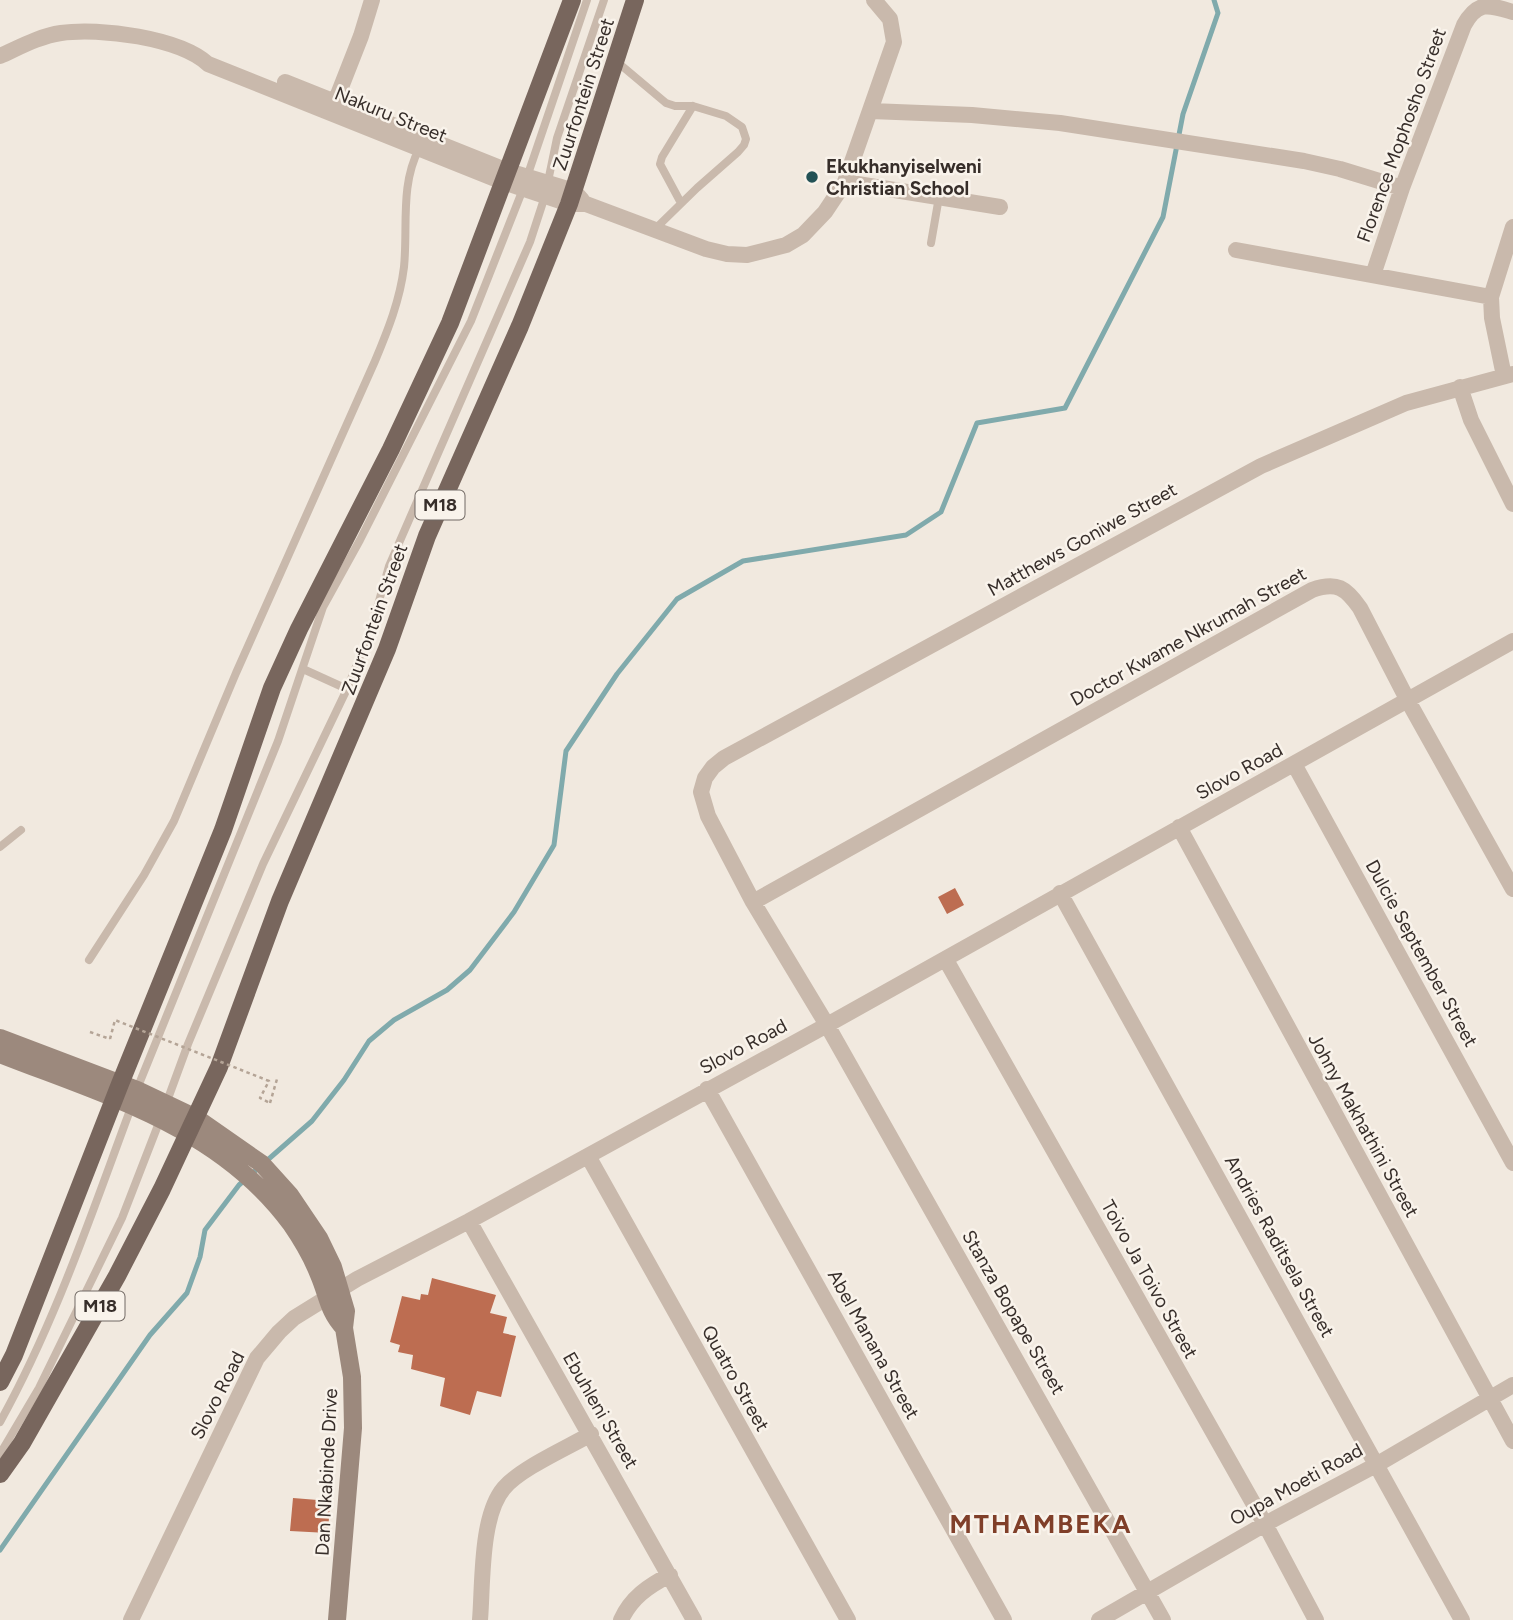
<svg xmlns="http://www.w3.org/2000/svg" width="1513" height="1620" viewBox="0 0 1513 1620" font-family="Figtree,sans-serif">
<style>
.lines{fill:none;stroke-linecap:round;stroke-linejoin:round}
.stream{stroke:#80aaac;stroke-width:5}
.building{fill:#bd6d51}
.path{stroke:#b4a496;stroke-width:2.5;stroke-dasharray:3.5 3.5;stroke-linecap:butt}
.lane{stroke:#c9b9ac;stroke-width:8}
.street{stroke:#c9b9ac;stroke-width:16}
.secondary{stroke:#9c897d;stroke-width:18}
.primary{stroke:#78665d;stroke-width:18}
.path-bridge{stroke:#b4a496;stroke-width:2.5;stroke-dasharray:3.5 3.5;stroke-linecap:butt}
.poi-dot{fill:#235256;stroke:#f9f3eb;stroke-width:2.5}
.labels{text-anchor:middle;stroke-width:5;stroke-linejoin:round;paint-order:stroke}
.shield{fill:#f9f3eb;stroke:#716964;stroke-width:2}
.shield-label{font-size:18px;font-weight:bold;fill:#372e2a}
.street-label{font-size:19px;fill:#372e2a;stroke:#f9f3eb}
.poi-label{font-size:19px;font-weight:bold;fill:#372e2a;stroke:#f9f3eb;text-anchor:start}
.district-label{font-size:26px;font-weight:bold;letter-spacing:2px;fill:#803f29;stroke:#f9f3eb}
</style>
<rect width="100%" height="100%" fill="#f1e9df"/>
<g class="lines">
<path class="stream" d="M0,1550L150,1335L187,1293L200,1257L205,1230L239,1185L312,1121L344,1080L369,1041L394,1020L447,990L470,970L514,912L554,845L566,751L617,674L677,599L743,561L906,535L941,512L977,423L1065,408L1163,217L1183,114L1218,13L1214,0"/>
</g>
<path class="building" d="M955,888L964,905L947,914L938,897Z
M432,1278L496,1295L490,1313L507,1317L503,1333L516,1336L501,1397L477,1391L470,1415L440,1406L445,1378L411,1369L413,1355L398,1352L400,1345L390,1342L402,1296L420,1300L421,1294L428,1295Z
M293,1498L330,1501L328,1533L290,1531Z"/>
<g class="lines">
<path class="path" d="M90,1032L110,1039
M270,1103L277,1079"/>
<path class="lane" d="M616,61L666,103L675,106H693L726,116L742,127L746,139L744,145L738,152L697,188L654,230
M527,177L587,0
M681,203L660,164L662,157L693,106
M931,243L939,197
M303,669L347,689
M0,847L21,830
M89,960L144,875L174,821L236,673L375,361C388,330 400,300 404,267C408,227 400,185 419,149
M137,1089L278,741L323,607L360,540L471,321L523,189
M166,1104L188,1044L263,864L347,689L371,629L389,566L530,242L545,196L557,138L604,0
M0,1422C56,1321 92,1212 132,1105
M0,1454L39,1388L122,1218L160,1120"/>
<path class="street" d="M0,56C20,47 40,36 61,33C99,27 180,38 208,64L503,182L569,204H586L706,249L727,254L747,255L786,245L803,235L825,212L845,182L894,42L890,19L874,0
M285,82L508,171L574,191L582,200
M332,110L361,36L372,0
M871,111L972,115L1060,123L1304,161L1340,169L1402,188
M845,182L1000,207
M1236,250L1491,297
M1373,275L1402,188L1464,25C1478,0 1489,5 1513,12
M1504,376L1492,318L1491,297L1513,227
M1460,387L1471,420L1513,504
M1294,764L1513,1163
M1179,827L1513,1441
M1060,893L1462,1620
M753,902L1312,590C1337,581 1346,588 1360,608L1407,699L1513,889
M946,960L1265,1524L1316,1620
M707,1089L1004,1620
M588,1156L848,1620
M469,1221L694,1620
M131,1620L257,1358L279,1332L294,1318L357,1279L469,1221L827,1025L1513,641
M480,1620C483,1584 480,1516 504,1488C521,1468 567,1448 591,1434
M621,1620C631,1598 648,1586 670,1575
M1099,1620L1265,1524L1376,1465L1513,1385
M1163,1620L827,1025L753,902L708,816L701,792L705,778L713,767L724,758L1261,466L1406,403L1513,374"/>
<path class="secondary" d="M0,1038L137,1090L196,1118L262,1164L290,1195L319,1238L333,1267L346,1311L344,1328L352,1377L353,1428L337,1620
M0,1054C107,1096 220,1127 291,1224C302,1240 312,1257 319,1275C328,1296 328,1311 344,1328"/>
<path class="primary" d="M0,1382L14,1355L120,1084L223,830L272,688L299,629L391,449L450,323L572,0
M0,1474L22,1443L117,1276L162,1189L219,1067L280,901L387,649L427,536L520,326L569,204L635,0"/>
<path class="path-bridge" d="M110,1039L115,1020L269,1081L260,1098L270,1103"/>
</g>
<circle class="poi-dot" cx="812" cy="177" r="7"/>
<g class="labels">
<g class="shield">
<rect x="415.5" y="490.5" width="49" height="29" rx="5"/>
<rect x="75.5" y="1291.5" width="49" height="29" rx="5"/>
</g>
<g class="shield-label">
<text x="440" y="511">M18</text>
<text x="100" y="1312">M18</text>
</g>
<g class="street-label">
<text transform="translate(583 94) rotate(-72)" y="7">Zuurfontein Street</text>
<text transform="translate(391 114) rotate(22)" y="7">Nakuru Street</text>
<text transform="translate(1401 135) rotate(-70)" y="7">Florence Mophosho Street</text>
<text transform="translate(1082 539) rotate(-29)" y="7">Matthews Goniwe Street</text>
<text transform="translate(374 619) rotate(-70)" y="7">Zuurfontein Street</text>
<text transform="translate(1188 636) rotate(-29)" y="7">Doctor Kwame Nkrumah Street</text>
<text transform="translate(1239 771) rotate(-29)" y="7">Slovo Road</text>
<text transform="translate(1422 953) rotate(61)" y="7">Dulcie September Street</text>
<text transform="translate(743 1046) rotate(-28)" y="7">Slovo Road</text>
<text transform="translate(1364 1125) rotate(61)" y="7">Johny Makhathini Street</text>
<text transform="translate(1280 1246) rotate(61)" y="7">Andries Raditsela Street</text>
<text transform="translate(1150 1279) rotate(61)" y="7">Toivo Ja Toivo Street</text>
<text transform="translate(1014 1312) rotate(60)" y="7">Stanza Bopape Street</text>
<text transform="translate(874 1344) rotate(61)" y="7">Abel Manana Street</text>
<text transform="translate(736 1378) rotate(61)" y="7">Quatro Street</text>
<text transform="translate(217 1395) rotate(-63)" y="7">Slovo Road</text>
<text transform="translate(601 1410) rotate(60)" y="7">Ebuhleni Street</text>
<text transform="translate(326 1472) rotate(-87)" y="7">Dan Nkabinde Drive</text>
<text transform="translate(1296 1484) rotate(-29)" y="7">Oupa Moeti Road</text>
</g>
<g class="poi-label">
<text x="826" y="173">Ekukhanyiselweni<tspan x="826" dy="22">Christian School</tspan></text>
</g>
<g class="district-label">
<text x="1041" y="1533">MTHAMBEKA</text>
</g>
</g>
</svg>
